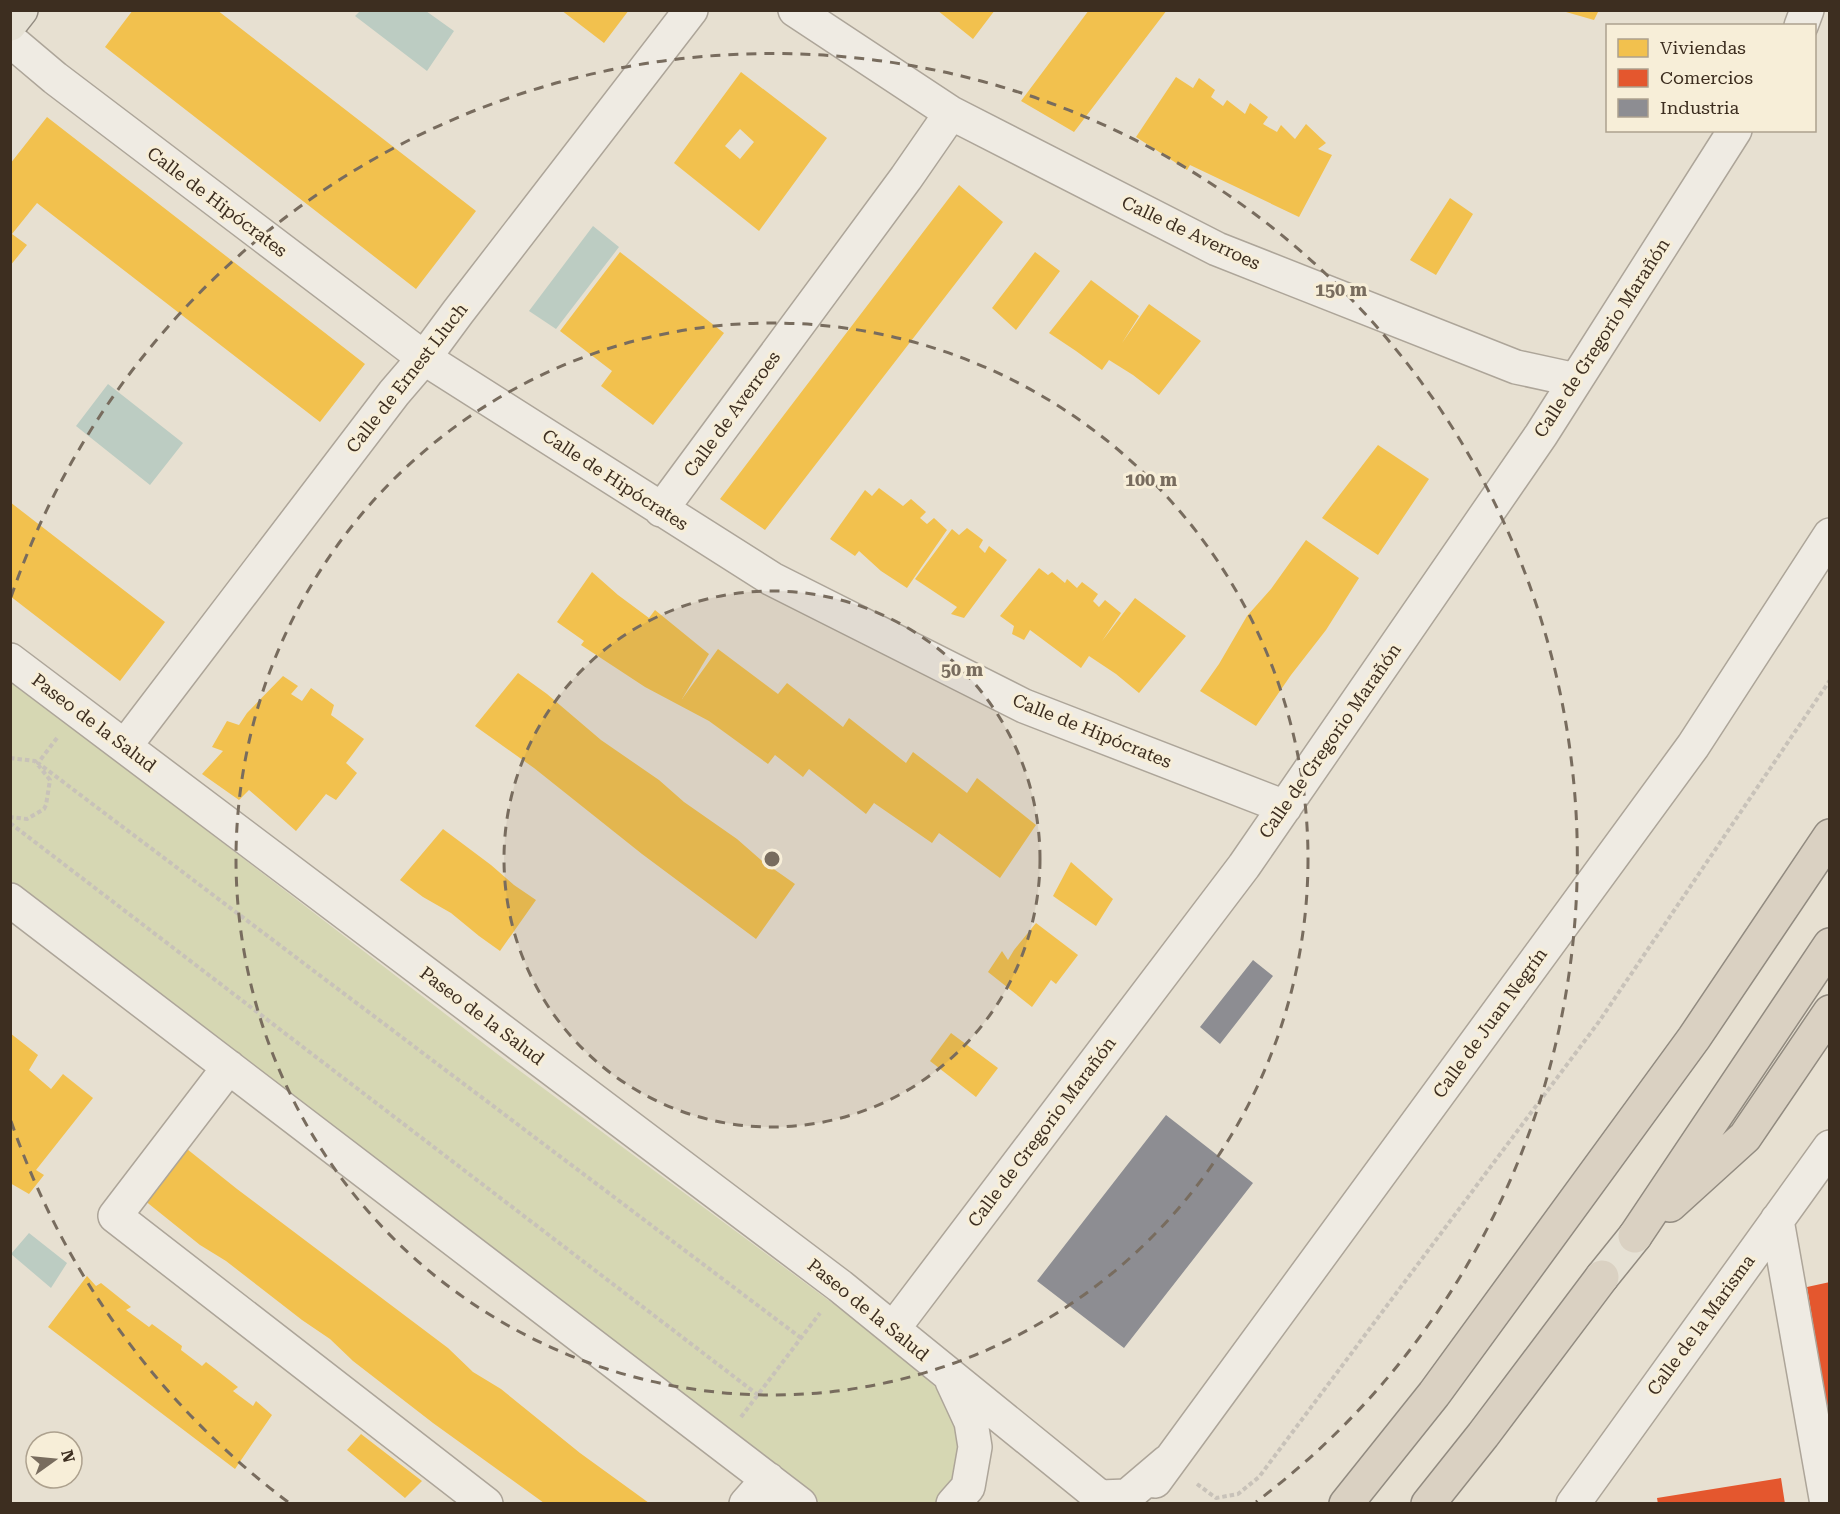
<svg xmlns="http://www.w3.org/2000/svg" width="1840" height="1514" viewBox="0 0 1840 1514" font-family="'Roboto Serif',serif">
<style>
.green{fill:#d6d7b3}
.water{fill:#bcccc2}
.homes{fill:#f2c14e;fill-rule:evenodd}
.shops{fill:#e4572e}
.industry{fill:#8d8d92}
.lines{fill:none;stroke-linecap:round;stroke-linejoin:round}
.minor-casing{stroke:#ada599;stroke-width:36}
.major-casing{stroke:#928b80;stroke-width:36}
.highway-casing{stroke:#928b80;stroke-width:36}
.path{stroke:#c8c2b9;stroke-width:4;stroke-dasharray:4.5 3;stroke-linecap:butt}
.minor{stroke:#efebe3;stroke-width:33}
.major{stroke:#e6e1d4;stroke-width:33}
.highway{stroke:#dad1c2;stroke-width:33}
.ring{fill:none;stroke:#786c5e;stroke-width:3;stroke-dasharray:10 8}
.labels{text-anchor:middle;stroke-width:6;stroke-linejoin:round;paint-order:stroke}
.street-label{font-size:18px;fill:#3d2e20;stroke:#f7eed8}
.centre{fill:#786c5e;stroke:#f7eed8;stroke-width:3}
.ring-label{font-size:18px;text-anchor:middle;font-weight:bold;fill:#786c5e;stroke:#f7eed8;stroke-width:6;stroke-linejoin:round;paint-order:stroke}
</style>
<rect width="100%" height="100%" fill="#e7e0d1"/>
<path class="green" d="M10,679L496,1053L886,1343L949,1399L959,1427V1475L943,1503H820L526,1277L390,1170L11,881Z"/>
<path class="water" d="M360,11H426L454,31L427,71L355,16Z
M593,226L619,247L556,329L529,311Z
M108,384L183,443L150,485L76,426Z
M29,1233L67,1263L51,1288L11,1254Z"/>
<path class="homes" d="M133,10H217L476,211L416,289L105,47Z
M561,10H629L604,43Z
M937,10H995L973,39Z
M1089,10H1167L1074,132L1021,101Z
M1559,10H1599L1594,20Z
M741,72L827,138L759,231L674,163ZM740,129L754,142L740,159L725,146Z
M1176,77L1193,88L1199,78L1215,90L1211,97L1223,106L1227,100L1245,114L1250,103L1268,117L1263,124L1277,132L1281,125L1295,139L1306,124L1326,143L1318,149L1332,155L1299,217L1190,165L1187,170L1136,137Z
M47,117L365,364L320,422L37,203L12,234L27,245L10,266V164Z
M959,185L1003,222L765,530L720,499Z
M1450,198L1473,214L1436,275L1410,260Z
M620,252L724,333L653,425L601,386L612,371L560,331Z
M1035,252L1060,271L1016,330L992,308Z
M1091,280L1139,316L1122,343L1149,304L1201,341L1159,395L1133,375L1109,360L1102,370L1076,351L1049,333Z
M1378,445L1429,479L1378,555L1322,518Z
M879,488L903,506L911,499L926,512L920,518L927,524L934,518L947,530L907,588L881,571L859,551L855,556L830,539L865,490L872,496Z
M10,502L165,622L120,681L10,596Z
M967,528L983,540L979,547L985,553L989,546L1007,560L964,618L951,614L957,607L915,579L952,529L959,535Z
M1306,540L1359,578L1326,630L1291,675L1256,726L1200,691L1219,664L1247,616L1271,589Z
M1039,568L1048,575L1052,572L1065,583L1067,579L1077,588L1082,582L1098,594L1093,601L1099,607L1105,600L1121,613L1102,641L1135,598L1186,636L1139,693L1116,674L1089,656L1081,668L1030,630L1024,640L1012,634L1014,626L1000,616Z
M592,572L618,595L649,618L655,610L709,654L682,699L718,649L778,694L787,683L843,727L849,718L906,763L913,752L967,793L977,778L1036,825L1000,878L939,833L932,843L874,803L866,814L809,769L803,777L775,755L768,764L709,721L645,687L581,645L584,641L557,622Z
M518,673L547,694L601,740L659,780L684,802L737,839L761,860L795,884L756,939L642,854L534,768L475,726Z
M283,676L298,686L291,694L302,701L311,688L334,705L331,715L364,739L346,763L357,773L336,800L326,794L296,831L249,790L239,800L202,774L223,751L212,747L227,721L239,725L247,713Z
M443,829L491,865L514,885L536,900L500,951L479,936L451,913L423,897L400,880Z
M1071,862L1113,899L1096,926L1053,896Z
M1036,923L1078,955L1056,984L1051,980L1032,1007L988,972L1002,951L1008,960L1014,950Z
M10,1033L38,1055L29,1070L51,1089L63,1074L93,1098L36,1170L44,1175L29,1194L10,1183Z
M951,1033L998,1068L976,1097L930,1061Z
M187,1149L237,1189L448,1348L473,1372L501,1389L580,1453L649,1503H544L433,1423L353,1361L330,1339L302,1320L226,1261L200,1245L144,1200Z
M87,1276L96,1286L101,1283L131,1307L126,1310L149,1327L152,1324L182,1346L181,1350L202,1366L206,1362L219,1372L238,1387L233,1391L253,1406L256,1401L272,1415L235,1469L48,1327Z
M361,1434L422,1481L405,1498L347,1450Z"/>
<path class="shops" d="M1830,1282V1414H1828L1807,1287Z
M1781,1478L1785,1504H1658L1657,1498Z"/>
<path class="industry" d="M1253,960L1273,976L1220,1044L1200,1027Z
M1166,1115L1253,1183L1124,1348L1037,1281Z"/>
<g class="lines">
<defs>
<path id="minor" d="M795,10L951,113L1217,249L1516,367L1576,380
M1801,26L1807,10
M10,40L55,78L424,358L772,579L1024,706L1285,807
M661,510L906,178L951,113
M10,660L840,1286L1100,1497L1127,1496L1167,1462
M125,746L394,393L424,358L458,312L691,10
M10,900L800,1504
M229,1067L115,1216L486,1504
M1777,1220L1827,1504
M893,1329L1244,866L1541,435L1735,130
M952,1381L971,1422L975,1447L968,1487L953,1504
M1155,1481L1693,746L1830,535
M746,1504L768,1479
M1573,1504L1830,1147"/>
<path id="major" d="M10,24L21,10
M1602,1277L1635,1236"/>
<path id="highway" d="M1670,1205L1745,1137L1830,1012
M1635,1236L1830,945
M1346,1504L1434,1394L1694,1038L1830,836
M1428,1504L1483,1435L1602,1277"/>
</defs>
<use href="#minor" class="minor-casing"/>
<use href="#major" class="major-casing"/>
<use href="#highway" class="highway-casing"/>
<path class="path" d="M57,738L38,763L801,1338
M10,758L35,761L50,780L46,805L44,809L27,819L10,817
M10,823L758,1395
M741,1417L820,1313
M1197,1484L1216,1498L1238,1494L1259,1477L1598,1023L1830,680"/>
<use href="#minor" class="minor"/>
<use href="#major" class="major"/>
<use href="#highway" class="highway"/>
</g>
<circle cx="772" cy="859" r="268" fill="#786c5e" fill-opacity=".12"/>
<g class="ring">
<circle cx="772" cy="859" r="268"/>
<circle cx="772" cy="859" r="536"/>
<path d="M288 1502A805 805 0 0 1 11 1121M11 597A805 805 0 1 1 1256 1502"/>
</g>
<g class="labels">
<g class="street-label">
<text transform="translate(217 202) rotate(37)" y="6">Calle de Hipócrates</text>
<text transform="translate(1191 233) rotate(25)" y="6">Calle de Averroes</text>
<text transform="translate(1602 338) rotate(-57)" y="6">Calle de Gregorio Marañón</text>
<text transform="translate(407 378) rotate(-52)" y="6">Calle de Ernest Lluch</text>
<text transform="translate(732 414) rotate(-54)" y="6">Calle de Averroes</text>
<text transform="translate(615 480) rotate(33)" y="6">Calle de Hipócrates</text>
<text transform="translate(94 723) rotate(37)" y="6">Paseo de la Salud</text>
<text transform="translate(1092 731) rotate(22)" y="6">Calle de Hipócrates</text>
<text transform="translate(1330 741) rotate(-55)" y="6">Calle de Gregorio Marañón</text>
<text transform="translate(482 1016) rotate(37)" y="6">Paseo de la Salud</text>
<text transform="translate(1490 1023) rotate(-54)" y="6">Calle de Juan Negrín</text>
<text transform="translate(1042 1132) rotate(-53)" y="6">Calle de Gregorio Marañón</text>
<text transform="translate(868 1310) rotate(39)" y="6">Paseo de la Salud</text>
<text transform="translate(1701 1325) rotate(-54)" y="6">Calle de la Marisma</text>
</g>
</g>
<circle cx="772" cy="859" r="9" class="centre"/>
<g class="ring-label">
<text x="1341" y="296">150 m</text>
<text x="1151" y="486">100 m</text>
<text x="962" y="676">50 m</text>
</g>
<rect width="1840" height="1514" fill="none" stroke="#3d2e20" stroke-width="24"/>
<rect x="1606" y="24" width="210" height="108" fill="#f7eed8" stroke="#ada18e" stroke-width="1.5"/>
<rect x="1618" y="39" width="30" height="18" fill="#f2c14e" stroke="#ada18e" stroke-width="1.5"/>
<text x="1660" y="54" font-size="18" fill="#3d2e20">Viviendas</text>
<rect x="1618" y="69" width="30" height="18" fill="#e4572e" stroke="#ada18e" stroke-width="1.5"/>
<text x="1660" y="84" font-size="18" fill="#3d2e20">Comercios</text>
<rect x="1618" y="99" width="30" height="18" fill="#8d8d92" stroke="#ada18e" stroke-width="1.5"/>
<text x="1660" y="114" font-size="18" fill="#3d2e20">Industria</text>
<g transform="translate(54 1460) rotate(75)"><circle r="28" fill="#f7eed8" stroke="#ada18e" stroke-width="1.5"/>
<path d="M0-4.5L10 22L0 15L-10 22Z" fill="#786c5e"/>
<text y="-9" font-size="16" font-weight="bold" text-anchor="middle" fill="#3d2e20">N</text>
</g>
</svg>
